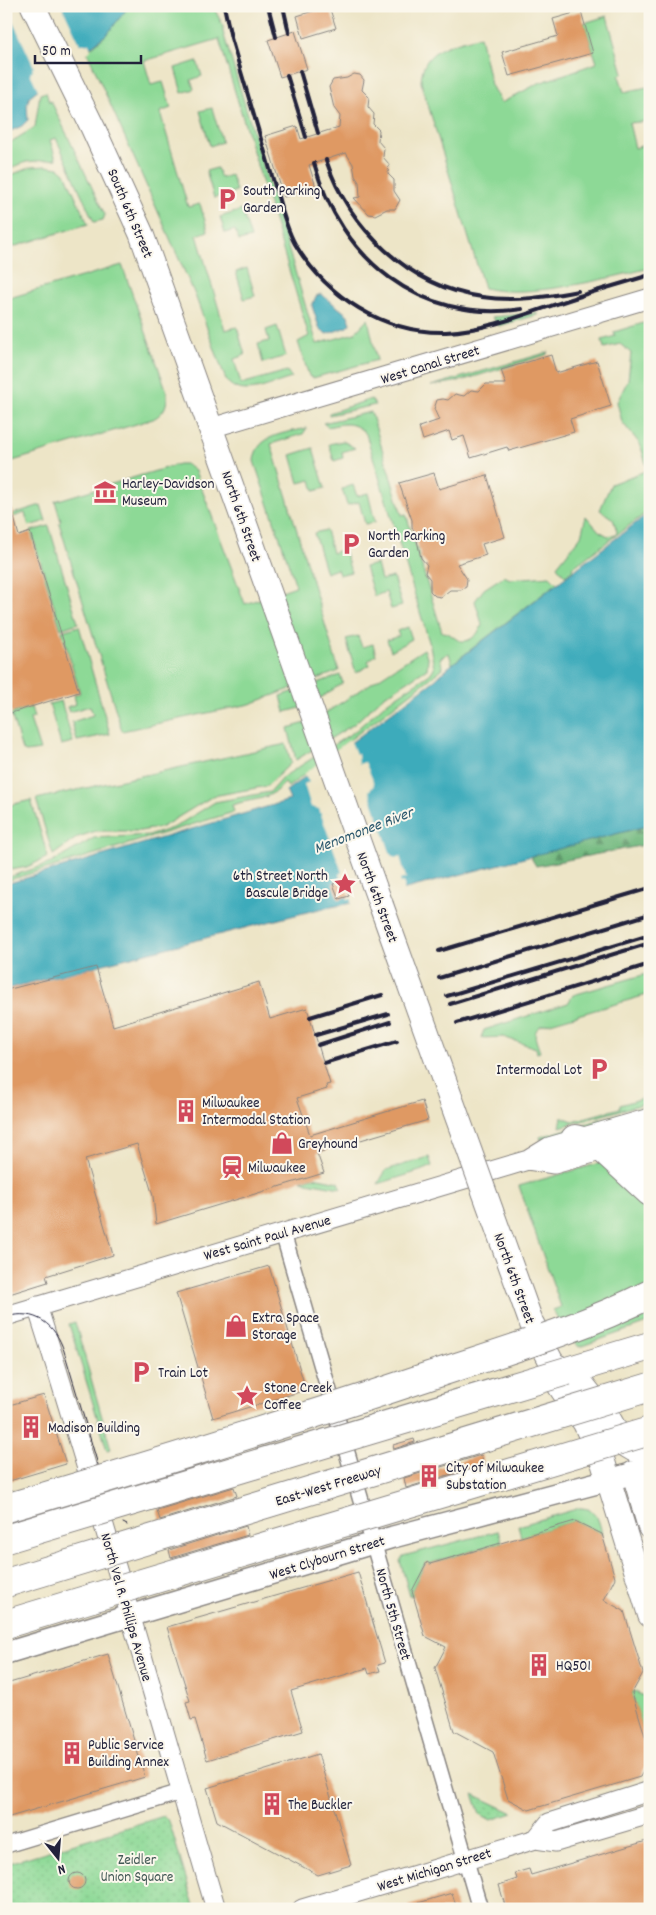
<svg xmlns="http://www.w3.org/2000/svg" width="656" height="1915" viewBox="0 0 656 1915" font-family="Dekko,sans-serif">
<style>
.grass{fill:#8dd996;stroke:#587e68}
.forest{fill:url(#forest-firs);stroke:#4a6e5d}
.park{fill:url(#park-dots);stroke:#587e68}
.water{fill:#3dabbb;stroke:#30667b}
.pier{fill:#ede5c7}
.building{fill:#df9963}
.lines{fill:none;stroke-linecap:round;stroke-linejoin:round}
.minor-casing{stroke:#888481;stroke-width:18}
.tertiary-casing{stroke:#888481;stroke-width:21}
.secondary-casing{stroke:#888481;stroke-width:24}
.primary-casing{stroke:#888481;stroke-width:26}
.motorway-casing{stroke:#888481;stroke-width:30}
.minor{stroke:#fff;stroke-width:15}
.tertiary{stroke:#fff;stroke-width:19}
.secondary{stroke:#fff;stroke-width:21}
.primary{stroke:#fff;stroke-width:24}
.motorway{stroke:#fff;stroke-width:28}
.tram{stroke:#22223b;stroke-width:1}
.rail{stroke:#22223b;stroke-width:4}
.primary-bridge-casing{stroke:#888481;stroke-width:26;stroke-linecap:butt}
.motorway-bridge-casing{stroke:#888481;stroke-width:30;stroke-linecap:butt}
.primary-bridge{stroke:#fff;stroke-width:24}
.motorway-bridge{stroke:#fff;stroke-width:28}
.labels{text-anchor:middle;stroke-width:4;stroke-linejoin:round;paint-order:stroke}
.poi-label{font-size:15px;fill:#22223b;stroke:#fbf7ec;text-anchor:start}
.street-label{font-size:15px;fill:#22223b;stroke:#fbf7ec}
.park-label{font-size:15px;fill:#425956;stroke:#fbf7ec}
.water-label{font-size:16px;font-style:italic;fill:#2d596e;stroke:#fbf7ec}
</style>
<defs>
<pattern id="forest-firs" width="22" height="20" patternUnits="userSpaceOnUse" patternTransform="scale(1.25)"><rect width="22" height="20" fill="#72b97f"/><path d="M5 1l3.5 6h-7zM16 11l3.5 6h-7z" fill="#5d9669"/></pattern>
<pattern id="park-dots" width="8" height="8" patternUnits="userSpaceOnUse" patternTransform="scale(1.25)"><rect width="8" height="8" fill="#8dd996"/><path d="M2 2h.1M6 6h.1" fill="none" stroke="#79ba82" stroke-width="1.8" stroke-linecap="round"/></pattern>
</defs>
<rect width="100%" height="100%" fill="#fbf7ec"/>
<filter id="ink" filterUnits="userSpaceOnUse"><feTurbulence type="fractalNoise" baseFrequency=".02" numOctaves="2"/><feDisplacementMap in="SourceGraphic" scale="10" xChannelSelector="R" yChannelSelector="G"/><feConvolveMatrix kernelMatrix="1 2 1 2 8 2 1 2 1" color-interpolation-filters="sRGB"/></filter>
<filter id="wash" filterUnits="userSpaceOnUse"><feTurbulence type="fractalNoise" baseFrequency=".0096" numOctaves="4" result="noise"/><feDisplacementMap in="SourceGraphic" scale="20" xChannelSelector="R" yChannelSelector="G"/><feGaussianBlur stdDeviation="1.12" result="paint"/><feColorMatrix in="noise" values="0 0 0 0 0 0 0 0 0 0 0 0 0 0 0 0 0 1.4 0 .05"/><feComposite in="paint" operator="in"/></filter>
<g filter="url(#wash)">
<rect width="100%" height="100%" fill="#ede5c7"/>
<path class="grass" d="M129,6H213L223,26V32L317,344L355,333L368,319L377,360L313,378L309,376L298,342L309,336L219,39L144,61L151,85L163,82L171,108L160,112L188,207L200,204L208,231L197,235L225,330L237,327L245,355L234,359L241,384L287,371L292,378C272,383 241,401 226,380L195,295L87,52L108,33Z
M607,16L623,73L619,76L624,92L647,87L650,95V121L629,123L635,148L650,143V268C605,279 528,299 484,288L421,82C422,47 452,45 480,36L491,85L501,103L539,83L597,63L584,23Z
M197,61L202,76L191,80L194,89L182,93L175,68Z
M46,92L49,102L51,101L105,215L103,220L94,222L56,138L50,140L56,159L26,162L6,170V141L11,142L35,127L40,94Z
M212,108L222,142L210,146L200,111Z
M46,166L59,168L65,173L88,224L6,249V177L31,167Z
M217,168L221,178L231,175L236,191L214,198L206,171Z
M242,210L251,238L239,241L235,230L225,233L220,217Z
M122,265L166,389C169,403 165,413 153,419L6,463V299Z
M247,268L255,296L244,299L236,272Z
M537,313V315L499,326L492,317Z
M650,321V510L572,568L573,570L565,576L557,566L581,536L586,516L599,531L608,536L616,534L617,531L613,519L600,510L611,484L648,470L640,444L622,422L617,402L628,380L631,353L620,344L604,348L602,340L615,336L614,332Z
M277,326L286,356L263,363L258,344L269,341L266,330Z
M549,352L546,355L460,381L431,386Z
M371,399L375,405L329,415V413Z
M371,412L402,515L406,514L442,632C451,632 453,639 461,641C470,643 481,632 482,624L475,601L484,589L504,576L510,579L550,576L557,583L452,664L449,653L440,658L443,668L432,677L288,787L285,783C265,803 257,797 232,805L234,812L6,881V878L51,863L94,838L151,835L175,827L215,802L270,792L283,777L355,731L385,704L430,674L434,668L430,645L366,434C354,421 344,423 328,427L323,423Z
M307,428L303,434L271,444L339,671L250,704L122,731L59,523L61,521L55,501L179,464H186L195,471L245,604L296,586L254,461C256,434 287,433 307,428Z
M343,441L355,448L342,452L343,458L334,461L329,444Z
M313,448L325,488L314,491L311,480L299,483L291,455Z
M353,485L357,496L368,493L375,522L365,524L359,502L347,505L342,489Z
M41,505L46,521L29,526L25,513L13,517L6,516Z
M49,526L78,623L61,629L31,531Z
M326,530L332,553L344,549L351,572L339,575L337,569L326,573L314,533Z
M377,564L381,580L393,577L402,606L391,609L386,592L374,596L365,567Z
M79,626L110,734L77,741L72,722L93,715L90,706L69,712L67,707L76,704L74,695L80,693L62,631Z
M408,627L412,639L391,651L387,640L399,636L397,631Z
M358,636L362,647L373,644L376,655L368,661L370,665L356,673L346,639Z
M424,649L428,659L427,669L383,697L354,724L296,760L288,728L313,721Z
M340,675L343,683L308,706L285,712L281,696Z
M61,701L73,742L61,745L49,704Z
M31,707L34,718L30,719L40,750L26,752L22,750L11,714Z
M286,744L291,763L267,786L213,796L162,827L140,831H96L78,837L53,855L36,799Z
M31,800L48,857L27,867L11,870L6,854V806Z
M650,973V994L540,1026C531,1033 537,1042 540,1052L537,1053L536,1048L503,1037L481,1038L484,1030L568,1003L573,995Z
M650,1096V1102L560,1127L562,1117L573,1121L620,1108V1105Z
M650,1105V1108L541,1140L540,1137Z
M429,1157L432,1166L426,1169L378,1184L386,1170Z
M607,1161L634,1192L650,1206V1322L579,1347L561,1326L553,1310L561,1307L519,1186Z
M313,1177L339,1182L341,1188L301,1181Z
M75,1322L111,1449L107,1450L69,1324Z
M580,1508C597,1508 599,1521 602,1534L575,1521L521,1537L518,1526Z
M498,1531L502,1542L428,1564L426,1562L412,1590L413,1595L410,1596L400,1561L403,1556Z
M633,1691L650,1699V1752L632,1694Z"/>
<path class="forest" d="M650,825V844L536,866L530,856Z"/>
<path class="park" d="M473,1794L513,1813L491,1820L480,1814Z
M164,1816L169,1821L195,1909H6V1864Z"/>
<path class="water" d="M6,6H129L108,33L30,96L27,104L28,120L22,126L6,133Z
M321,294L348,315L350,324L347,327L327,334L320,330L312,306L316,296Z
M650,512V825L352,903L315,910L6,989V884L290,800L286,791L290,788L435,680L446,669Z"/>
<path class="pier" d="M6,6H62L80,44H89L91,50L39,92L30,73L33,71L32,68L34,67Z
M350,739L356,754H358L359,764L365,762L372,778L374,785L369,791L391,855L395,858L400,856L406,878L400,880L401,883L404,882V891L354,905H351V899L348,900L347,896L339,899L335,891L333,884L340,878L339,874L342,872L319,809L311,807L304,784L309,782L304,774Z"/>
<g id="blocks">
<path class="building" d="M329,6L336,28L303,38L297,16Z
M581,11L593,53L509,76L502,52L558,36L553,19Z
M295,31L307,69L280,77L268,40Z
M354,74L360,75L364,80L362,90L369,97L368,107L374,114L373,124L379,130L378,141L384,148L383,157L389,164L388,174L394,180V191L400,200L395,209H387L375,215L369,214L354,198L360,197L359,182L355,176L353,164L346,153L309,165L316,187L284,197L265,136L297,126L301,139L339,127L340,116L334,108L329,87L333,80L347,78Z
M551,355L556,373L597,361L611,406L570,419L574,432L509,451L507,447L471,458L464,436L452,440L449,431L423,440L419,427L439,420L434,409L437,400L443,399L448,400L455,394L464,396L471,390L479,391L486,384H506L501,370Z
M434,473L439,489L487,475L505,537L482,544L486,555L457,564L467,579L466,587L461,590H450L441,597L435,596L430,591V579L425,573L427,565L421,558L416,536L412,527V520L399,483Z
M6,503H10L19,536L30,532L79,692L11,713L6,697Z
M344,880L349,896L339,899L333,884Z
M96,967L113,1026L259,982L270,1019L307,1008L330,1084L326,1085L327,1089L297,1098L310,1135L422,1101L428,1120L317,1153L324,1173L156,1224L153,1196L137,1144L85,1159L113,1255L46,1276L48,1282L6,1295V990Z
M269,1266L306,1390L213,1418L176,1293Z
M44,1395L66,1464L6,1482V1406Z
M414,1439L415,1442L394,1449L393,1445Z
M481,1455L484,1464L406,1488L404,1478Z
M234,1487L237,1496L160,1520L157,1510Z
M575,1521L602,1534L615,1578L604,1600L624,1611L643,1673L632,1693L650,1752V1759L640,1777L529,1810L508,1799L493,1752L454,1731L435,1668L446,1647L425,1636L412,1591L427,1562L430,1564Z
M246,1526L248,1535L171,1558L169,1550Z
M358,1572L385,1663L378,1665L380,1671L369,1674L367,1668L291,1691L303,1731L207,1760L195,1719L191,1720L186,1702L190,1701L167,1627Z
M108,1654L145,1777L6,1818V1684Z
M318,1754L351,1865L318,1875L217,1821L207,1788Z
M650,1840V1909H506L499,1885L517,1879L515,1873L529,1869L531,1875Z
M69 1881a8 8 0 1 1 16 0a8 8 0 1 1-16 0Z
M452,1893L457,1909H409L408,1906Z"/>
</g>
</g>
<g filter="url(#ink)">
<use href="#blocks" fill-opacity="0" stroke="#888481" stroke-width="1"/>
<g class="lines">
<defs>
<path id="minor" d="M283,1233L480,1909
M6,1845L181,1792"/>
<path id="tertiary" d="M211,428L650,298
M528,1160L554,1164L650,1137
M37,1306C101,1506 156,1708 216,1909
M6,1316L528,1160L549,1147L650,1118
M536,1839L549,1823L650,1791
M302,1909L536,1839L556,1842L650,1814"/>
<path id="secondary" d="M6,1653L393,1537L650,1469"/>
<path id="primary" d="M33,6L93,128L141,233L381,905
M532,1324L552,1363L559,1385L585,1423L603,1462L650,1615
M553,1364L577,1378L607,1416L620,1439
M634,1473L650,1527"/>
<path id="motorway" d="M575,1139L599,1145L650,1192
M647,1189C642,1171 637,1155 650,1139
M567,1371L650,1346
M620,1439L635,1448L650,1449
M6,1624L92,1598"/>
</defs>
<use href="#minor" class="minor-casing"/>
<use href="#tertiary" class="tertiary-casing"/>
<use href="#secondary" class="secondary-casing"/>
<use href="#primary" class="primary-casing"/>
<use href="#motorway" class="motorway-casing"/>
<use href="#minor" class="minor"/>
<use href="#tertiary" class="tertiary"/>
<use href="#secondary" class="secondary"/>
<use href="#primary" class="primary"/>
<use href="#motorway" class="motorway"/>
<path class="tram" d="M6,1317C35,1308 56,1325 64,1351L99,1468
M123,1523L127,1525"/>
<path class="rail" d="M224,6L231,38C245,84 258,130 272,176C279,198 284,224 295,244C326,296 384,334 446,332C492,330 538,309 581,296
M268,6L276,37
M283,6L289,33
M300,71L318,133
M287,75L306,137
M326,160C349,228 409,287 482,297C514,302 547,297 578,291
M314,163C341,259 419,324 522,309
M576,297L650,275
M439,951L650,888
M439,978L650,914
M447,996L650,935
M450,1004L650,943
M310,1017L382,995
M457,1023L650,964
M316,1035L388,1014
M318,1045L390,1022
M324,1063L397,1041"/>
<defs>
<path id="primary-bridge" d="M381,905L530,1319"/>
<path id="motorway-bridge" d="M6,1508C145,1467 283,1425 420,1379C497,1353 577,1331 650,1294
M6,1539L567,1371
M6,1583L650,1387
M92,1598L650,1431"/>
</defs>
<use href="#primary-bridge" class="primary-bridge-casing"/>
<use href="#motorway-bridge" class="motorway-bridge-casing"/>
<use href="#primary-bridge" class="primary-bridge"/>
<use href="#motorway-bridge" class="motorway-bridge"/>
</g>
</g>
<defs>
<symbol id="parking-bare" viewBox="-9 -9 18 18"><path d="M-3.5-5.5H1a3.5 3.5 0 0 1 0 7H-1V5.5H-3.5ZM-1-3.4V-.6H.8a1.4 1.4 0 0 0 0-2.8Z" fill="#d1495b" stroke="#fbf7ec" stroke-width="2.5" paint-order="stroke"/></symbol>
<symbol id="museum-bare" viewBox="-9 -9 18 18"><path d="M0-6L6-3V-2H-6V-3ZM-5-1h2V3h-2ZM-1-1h2V3h-2ZM3-1h2V3H3ZM-6 4H6V6H-6Z" fill="#d1495b" stroke="#fbf7ec" stroke-width="2.5" paint-order="stroke"/></symbol>
<symbol id="sight-bare" viewBox="-9 -9 18 18"><path d="M0-6L1.8-2.2L6-1.7L2.9 1.2L3.7 5.4L0 3.3L-3.7 5.4L-2.9 1.2L-6-1.7L-1.8-2.2Z" fill="#d1495b" stroke="#fbf7ec" stroke-width="2.5" paint-order="stroke"/></symbol>
<symbol id="building-bare" viewBox="-9 -9 18 18"><path d="M-4-6H4V6H1V3H-1V6H-4ZM-2.5-4.3h1.7v1.8h-1.7ZM.8-4.3h1.7v1.8H.8ZM-2.5-1h1.7V.8h-1.7ZM.8-1h1.7V.8H.8Z" fill="#d1495b" stroke="#fbf7ec" stroke-width="2.5" paint-order="stroke"/></symbol>
<symbol id="shop-bare" viewBox="-9 -9 18 18"><path d="M-5-2.5h2.3a2.7 3.5 0 0 1 5.4 0H5L5.5 6h-11ZM-1.5-2.5h3a1.5 2.3 0 0 0-3 0Z" fill="#d1495b" stroke="#fbf7ec" stroke-width="2.5" paint-order="stroke"/></symbol>
<symbol id="station-bare" viewBox="-9 -9 18 18"><path d="M-3-6H3Q5-6 5-4V2Q5 4 3 4L4.5 6H3L1.5 4h-3L-3 6H-4.5L-3 4Q-5 4-5 2V-4Q-5-6-3-6ZM-3.5-4v3h7v-3ZM-3.5 1v1.5H-2V1ZM2 1v1.5H3.5V1Z" fill="#d1495b" stroke="#fbf7ec" stroke-width="2.5" paint-order="stroke"/></symbol>
</defs>
<g fill-rule="evenodd">
<use href="#parking-bare" x="211" y="183" width="32" height="32"/>
<use href="#museum-bare" x="89" y="476" width="32" height="32"/>
<use href="#parking-bare" x="335" y="528" width="32" height="32"/>
<use href="#sight-bare" x="329" y="868" width="32" height="32"/>
<use href="#parking-bare" x="583" y="1053" width="32" height="32"/>
<use href="#building-bare" x="170" y="1095" width="32" height="32"/>
<use href="#shop-bare" x="266" y="1127" width="32" height="32"/>
<use href="#station-bare" x="216" y="1151" width="32" height="32"/>
<use href="#shop-bare" x="220" y="1310" width="32" height="32"/>
<use href="#parking-bare" x="125" y="1356" width="32" height="32"/>
<use href="#sight-bare" x="231" y="1380" width="32" height="32"/>
<use href="#building-bare" x="15" y="1411" width="32" height="32"/>
<use href="#building-bare" x="413" y="1460" width="32" height="32"/>
<use href="#building-bare" x="523" y="1649" width="32" height="32"/>
<use href="#building-bare" x="56" y="1737" width="32" height="32"/>
<use href="#building-bare" x="256" y="1788" width="32" height="32"/>
</g>
<g class="labels">
<g class="poi-label">
<text x="243" y="195">South Parking<tspan x="243" dy="17">Garden</tspan></text>
<text x="122" y="488">Harley-Davidson<tspan x="122" dy="17">Museum</tspan></text>
<text x="368" y="540">North Parking<tspan x="368" dy="17">Garden</tspan></text>
<text x="328" y="880" text-anchor="end">6th Street North<tspan x="328" dy="17">Bascule Bridge</tspan></text>
<text x="582" y="1074" text-anchor="end">Intermodal Lot</text>
<text x="202" y="1107">Milwaukee<tspan x="202" dy="17">Intermodal Station</tspan></text>
<text x="298" y="1148">Greyhound</text>
<text x="248" y="1172">Milwaukee</text>
<text x="252" y="1322">Extra Space<tspan x="252" dy="17">Storage</tspan></text>
<text x="158" y="1377">Train Lot</text>
<text x="264" y="1392">Stone Creek<tspan x="264" dy="17">Coffee</tspan></text>
<text x="48" y="1432">Madison Building</text>
<text x="446" y="1472">City of Milwaukee<tspan x="446" dy="17">Substation</tspan></text>
<text x="556" y="1670">HQ501</text>
<text x="88" y="1749">Public Service<tspan x="88" dy="17">Building Annex</tspan></text>
<text x="288" y="1809">The Buckler</text>
</g>
<g class="street-label">
<text transform="translate(131 213) rotate(67)" y="5">South 6th Street</text>
<text transform="translate(430 364) rotate(-17)" y="5">West Canal Street</text>
<text transform="translate(242 516) rotate(71)" y="5">North 6th Street</text>
<text transform="translate(378 897) rotate(70)" y="5">North 6th Street</text>
<text transform="translate(267 1237) rotate(-16)" y="5">West Saint Paul Avenue</text>
<text transform="translate(515 1278) rotate(70)" y="5">North 6th Street</text>
<text transform="translate(328 1485) rotate(-17)" y="5">East-West Freeway</text>
<text transform="translate(327 1557) rotate(-17)" y="5">West Clybourn Street</text>
<text transform="translate(127 1607) rotate(74)" y="5">North Vel R. Phillips Avenue</text>
<text transform="translate(394 1614) rotate(74)" y="5">North 5th Street</text>
<text transform="translate(434 1869) rotate(-17)" y="5">West Michigan Street</text>
</g>
<g class="park-label">
<text x="137" y="1864">Zeidler<tspan x="137" dy="17">Union Square</tspan></text>
</g>
<g class="water-label">
<text transform="translate(363 829) rotate(-21)" y="6">Menomonee River</text>
</g>
</g>
<rect width="656" height="1915" fill="none" stroke="#fbf7ec" stroke-width="25"/>
<g transform="translate(58 1858) rotate(163)" stroke="#fbf7ec" stroke-width="4" paint-order="stroke">
<path d="M0-4L9 19L0 12L-9 19Z" fill="#22223b"/>
<text y="-8" font-size="14" font-weight="bold" text-anchor="middle" fill="#22223b">N</text>
</g>
<path d="M35 55v8h106v-8" fill="none" stroke="#22223b" stroke-width="2.5"/>
<text x="42" y="55" font-size="15" fill="#22223b" stroke="#fbf7ec" stroke-width="4" paint-order="stroke">50 m</text>
</svg>
